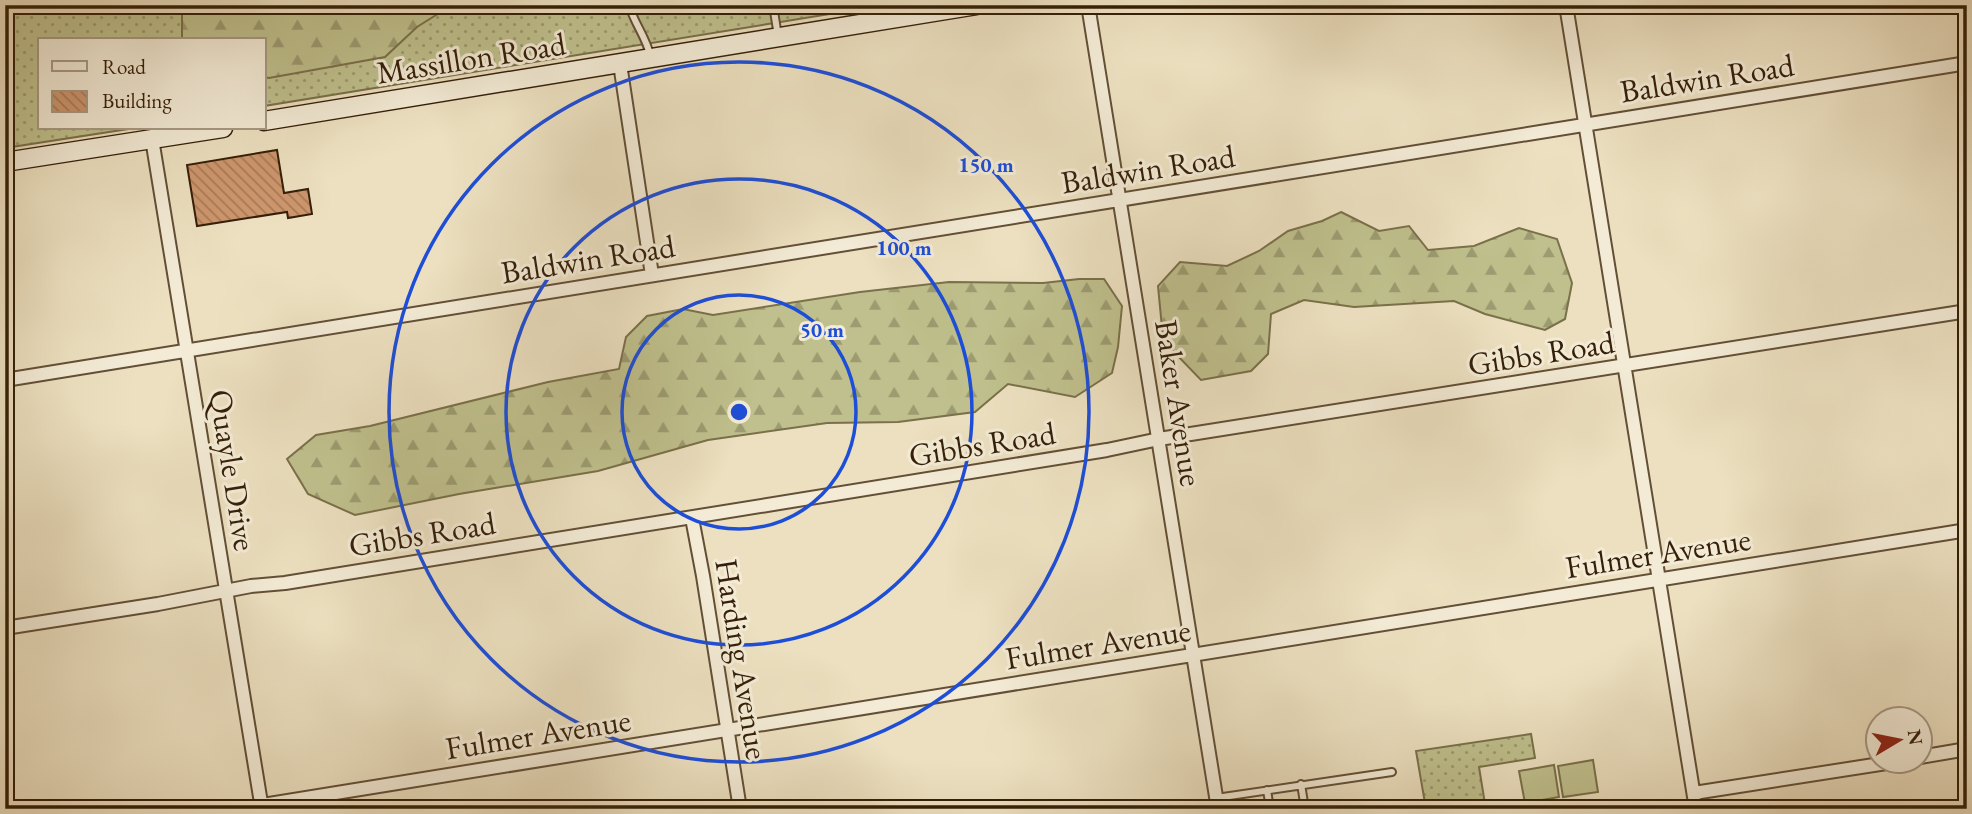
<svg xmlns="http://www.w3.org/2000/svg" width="1972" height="814" viewBox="0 0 1972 814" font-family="'EB Garamond',serif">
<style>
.grass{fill:url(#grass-dots);stroke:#7a704a;stroke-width:2}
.forest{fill:url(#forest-firs);stroke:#7a704a;stroke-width:2}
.pitch{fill:#bfc08d;stroke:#7a704a;stroke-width:2}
.building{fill:url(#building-back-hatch);stroke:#351f08;stroke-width:2}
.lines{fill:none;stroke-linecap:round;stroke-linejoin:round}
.lane-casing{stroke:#634f36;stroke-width:10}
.street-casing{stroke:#634f36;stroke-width:16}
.secondary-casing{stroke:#351f08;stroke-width:21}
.lane{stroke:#f3ebd6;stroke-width:6}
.street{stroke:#f3ebd6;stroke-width:12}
.secondary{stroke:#f3ebd6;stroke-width:18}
.ring{fill:none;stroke:#1d4ed8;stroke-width:3.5}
.labels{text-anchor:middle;stroke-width:6;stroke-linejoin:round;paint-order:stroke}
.street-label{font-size:32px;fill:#351f08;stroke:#f3ebd6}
.centre{fill:#1d4ed8;stroke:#f3ebd6;stroke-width:3.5}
.ring-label{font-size:21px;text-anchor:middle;font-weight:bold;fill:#1d4ed8;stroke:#f3ebd6;stroke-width:6;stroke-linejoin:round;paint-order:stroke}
</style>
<defs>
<pattern id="grass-dots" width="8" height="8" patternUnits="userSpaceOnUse" patternTransform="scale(1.75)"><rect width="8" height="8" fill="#bfc08d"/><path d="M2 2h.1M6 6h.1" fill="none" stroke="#9c9b71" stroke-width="1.8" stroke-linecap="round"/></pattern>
<pattern id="forest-firs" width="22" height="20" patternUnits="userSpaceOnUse" patternTransform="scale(1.75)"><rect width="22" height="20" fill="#bfc08d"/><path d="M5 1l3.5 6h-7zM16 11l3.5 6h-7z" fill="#9c9b71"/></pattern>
<pattern id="building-back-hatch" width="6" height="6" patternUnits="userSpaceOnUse" patternTransform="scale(1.75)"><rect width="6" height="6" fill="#cd966d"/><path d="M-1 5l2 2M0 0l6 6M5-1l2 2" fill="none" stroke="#a77a58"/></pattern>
</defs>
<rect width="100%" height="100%" fill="#ece0c0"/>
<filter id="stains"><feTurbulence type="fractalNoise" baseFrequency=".00286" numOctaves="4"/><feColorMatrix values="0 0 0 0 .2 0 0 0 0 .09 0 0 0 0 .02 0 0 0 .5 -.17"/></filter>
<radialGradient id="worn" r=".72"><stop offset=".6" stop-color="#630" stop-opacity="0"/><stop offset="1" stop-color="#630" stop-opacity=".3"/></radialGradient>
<path class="grass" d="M5,5H885L264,106V40H40V128H135L5,148Z
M1531,734L1535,758L1479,767L1485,804L1454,809H1426L1416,751Z"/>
<path class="forest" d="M182,5H452L417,27L385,57L269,78L264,77V40H182Z
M1341,212L1379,231L1409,226L1428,250L1474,246L1519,228L1557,239L1572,283L1565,319L1545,330L1485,314L1454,301L1354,307L1304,300L1271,314L1268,354L1251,371L1201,380L1174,352L1163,338L1158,286L1180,262L1227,266L1259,251L1288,231L1322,221Z
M1079,279H1104L1122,306L1118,347L1112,373L1075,397L1008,384L975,412L898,422L827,423L708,440L598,471L459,494L355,515L308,494L287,459L316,435L370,426L548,382L619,369L626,337L647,316L683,309L713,315L860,292L949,282L1043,283Z"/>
<path class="pitch" d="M1593,760L1598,792L1563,797L1558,766Z
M1554,765L1559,797L1525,803L1519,771Z"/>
<path class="building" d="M277,150L284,193L308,189L312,214L288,218L287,212L197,226L187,165Z"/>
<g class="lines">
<defs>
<path id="lane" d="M629,5C634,23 646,37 650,55
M773,5L778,36
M1301,784L1305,809
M1267,790L1270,809
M1216,798L1392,772"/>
<path id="street" d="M1088,5L1218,809
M1566,5L1696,809
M620,64L652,275
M152,139L262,809
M5,380L1967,63
M692,518L703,576L740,809
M5,628L158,604L251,586L285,583L1107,450L1159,439L1967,311
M1920,757L1967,749
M1694,793L1893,762
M237,809L1967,530"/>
<path id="secondary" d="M264,121L977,5
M5,162L223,128"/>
</defs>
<use href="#lane" class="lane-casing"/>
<use href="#street" class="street-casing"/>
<use href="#secondary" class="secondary-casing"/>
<use href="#lane" class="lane"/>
<use href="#street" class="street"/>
<use href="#secondary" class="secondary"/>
</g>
<g class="ring">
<circle cx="739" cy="412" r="117"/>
<circle cx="739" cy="412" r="233"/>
<circle cx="739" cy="412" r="350"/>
</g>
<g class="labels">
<g class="street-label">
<text transform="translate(471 58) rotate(-9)" y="11">Massillon Road</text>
<text transform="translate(1707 78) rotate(-9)" y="11">Baldwin Road</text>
<text transform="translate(1148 169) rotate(-9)" y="11">Baldwin Road</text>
<text transform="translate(588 259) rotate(-9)" y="11">Baldwin Road</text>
<text transform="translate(1541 353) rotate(-9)" y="11">Gibbs Road</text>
<text transform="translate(1179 403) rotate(81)" y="11">Baker Avenue</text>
<text transform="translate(982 444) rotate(-9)" y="11">Gibbs Road</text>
<text transform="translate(233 470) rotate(81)" y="11">Quayle Drive</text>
<text transform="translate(422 534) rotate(-9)" y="11">Gibbs Road</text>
<text transform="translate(1658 553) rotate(-9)" y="11">Fulmer Avenue</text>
<text transform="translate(1098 644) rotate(-9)" y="11">Fulmer Avenue</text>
<text transform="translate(742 659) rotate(81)" y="11">Harding Avenue</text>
<text transform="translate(538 734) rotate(-9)" y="11">Fulmer Avenue</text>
</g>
</g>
<circle cx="739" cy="412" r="10" class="centre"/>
<g class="ring-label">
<text x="986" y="172">150 m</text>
<text x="904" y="255">100 m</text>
<text x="822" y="337">50 m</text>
</g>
<rect width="1972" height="814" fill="none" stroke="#ece0c0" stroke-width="28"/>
<rect x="7" y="7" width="1958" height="800" fill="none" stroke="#351f08" stroke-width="3.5"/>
<rect x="14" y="14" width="1944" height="786" fill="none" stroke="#351f08" stroke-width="2"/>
<rect x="38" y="38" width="228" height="91" fill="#f3ebd6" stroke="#a79984" stroke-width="2"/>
<rect x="52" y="61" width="35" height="10" fill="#f3ebd6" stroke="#a79984" stroke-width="2"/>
<text x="102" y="74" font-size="21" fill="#351f08">Road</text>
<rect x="52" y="91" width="35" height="21" fill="url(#building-back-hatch)" stroke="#a79984" stroke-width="2"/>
<text x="102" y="108" font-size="21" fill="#351f08">Building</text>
<g transform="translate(1899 740) rotate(80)"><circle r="33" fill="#f3ebd6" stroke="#a79984" stroke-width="2"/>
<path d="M0-5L12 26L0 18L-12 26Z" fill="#8f2418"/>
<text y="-10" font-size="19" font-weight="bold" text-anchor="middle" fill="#351f08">N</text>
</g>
<rect width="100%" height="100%" filter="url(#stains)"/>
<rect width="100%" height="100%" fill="url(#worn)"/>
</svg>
